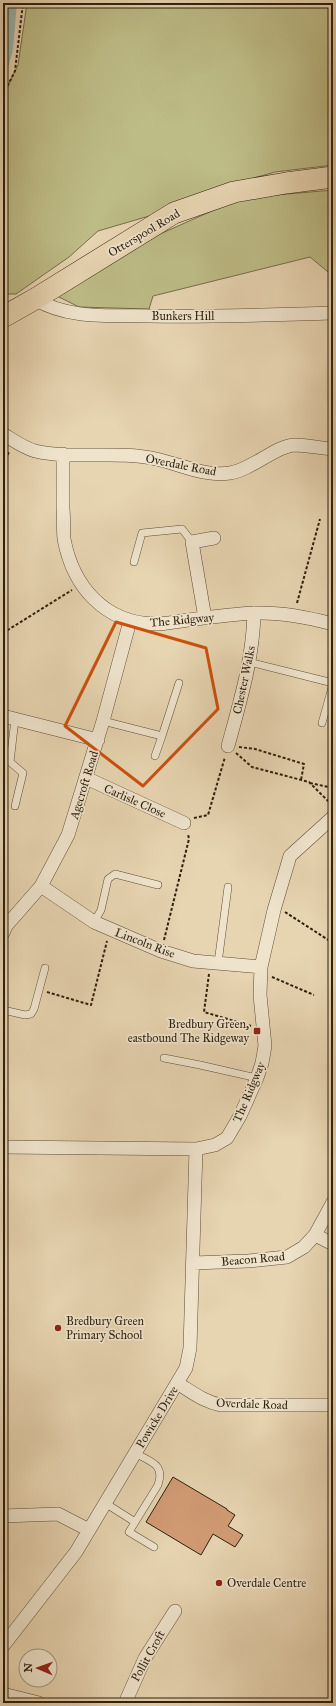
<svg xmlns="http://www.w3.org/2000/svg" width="336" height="1706" viewBox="0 0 336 1706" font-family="'IM FELL Great Primer',serif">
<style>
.green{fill:#bdbb86;stroke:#756d4a}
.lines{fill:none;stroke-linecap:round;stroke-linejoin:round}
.canal{stroke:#97b7b0;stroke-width:12}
.building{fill:#d19b74;stroke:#2d1f0d}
.service-casing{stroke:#5c4c36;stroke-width:8}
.minor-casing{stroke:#5c4c36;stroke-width:14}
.primary-casing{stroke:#2d1f0d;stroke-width:22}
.path{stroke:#2d1f0d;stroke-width:2;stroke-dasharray:3 2;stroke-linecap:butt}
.service{stroke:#efe3cc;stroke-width:7}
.minor{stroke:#efe3cc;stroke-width:13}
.primary{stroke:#e7d4b1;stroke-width:21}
.marked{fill:none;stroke:#cc500c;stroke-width:3;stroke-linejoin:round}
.poi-dot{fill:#8f2418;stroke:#efe3cc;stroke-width:1.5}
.labels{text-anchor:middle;stroke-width:3.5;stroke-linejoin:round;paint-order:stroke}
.street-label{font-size:12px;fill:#2d1f0d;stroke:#efe3cc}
.poi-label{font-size:12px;fill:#2d1f0d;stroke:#efe3cc;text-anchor:start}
</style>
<rect width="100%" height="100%" fill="#e7d4b1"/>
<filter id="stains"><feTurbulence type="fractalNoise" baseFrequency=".005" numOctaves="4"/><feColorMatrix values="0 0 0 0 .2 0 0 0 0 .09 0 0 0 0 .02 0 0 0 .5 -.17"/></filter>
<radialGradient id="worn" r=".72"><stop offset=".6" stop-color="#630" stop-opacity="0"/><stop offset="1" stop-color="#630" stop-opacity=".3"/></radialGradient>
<path class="green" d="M27,3H333V165L275,172L207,191L156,214L98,231L69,257L16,294H3V96L18,65Z
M333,190V276L310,257L153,296L149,309L79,307L55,295L160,234L241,198Z"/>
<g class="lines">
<path class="canal" d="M3,64L7,49L11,3"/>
</g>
<path class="building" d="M173,1477L227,1509V1510L235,1515L228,1526L243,1535L235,1547L213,1534L201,1555L146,1522Z"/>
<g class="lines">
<defs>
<path id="service" d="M134,562L142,533L182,529L192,542
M249,662L333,683
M15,719L10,762L23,773L15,806
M103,721L162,736L179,683
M322,723L333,684
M155,756L162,736
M3,914L13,919
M94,922L101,910L108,879L115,874L158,885
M218,963L228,887
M3,1010L25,1015L31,1014L34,1009L45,968
M164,1058L200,1065L257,1078
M135,1453C151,1462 165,1464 158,1485L129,1532L154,1547
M105,1503L135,1522"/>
<path id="minor" d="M35,299C69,320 113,315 151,316C212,317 272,315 333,313
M3,434C13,440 24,448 35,451C73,460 118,450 156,459C180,464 205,477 230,473C251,470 276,446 294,445C306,445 320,448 333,449
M63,454C63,472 63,490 63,509C64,518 63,529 64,539C73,587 105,623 155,624C166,624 178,621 189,620C211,617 233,614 255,613C282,612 307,617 333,624
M205,618L192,542L214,538
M3,716L98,740
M228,746C240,702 253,659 254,613
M86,778L184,823
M41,886L94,922L161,951L193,961L261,967
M3,933L6,926L41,886L68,835L103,721L130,621
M3,1147L196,1149L215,1145L227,1138L240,1116L257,1078L262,1063L265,1046L260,995L261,967L274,910L290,856L333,817
M315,1235L333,1244
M193,1263L248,1261L287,1257L304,1247L315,1235L333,1202
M177,1383C192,1392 204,1402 221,1405H333
M3,1516L58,1514L89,1530
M3,1646L76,1552L186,1368L190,1348L196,1149
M3,1694L39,1703
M125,1703L145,1658L175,1611"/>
<path id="primary" d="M3,317L35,299L174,213L234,192L286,183L333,177"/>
</defs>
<use href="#service" class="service-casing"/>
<use href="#minor" class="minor-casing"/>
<use href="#primary" class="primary-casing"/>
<path class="path" d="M3,95L15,71L23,3
M3,464L9,452
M297,603L320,519
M3,633L72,590
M239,747L255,749L304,764L301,780
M236,753L252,767L309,782L333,806
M310,783L333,788
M194,818L208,815L225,757
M285,912L333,943
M164,940L189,839L188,834
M209,974L204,1012L251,1026
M272,977L314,995
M47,992L91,1005L107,941"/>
<use href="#service" class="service"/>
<use href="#minor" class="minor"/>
<use href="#primary" class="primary"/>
</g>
<path class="marked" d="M116,622L206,648L218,709L143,786L65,726Z"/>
<g class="poi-dot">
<rect x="253" y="1027" width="8" height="8" rx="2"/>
<circle cx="58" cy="1328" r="4"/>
<circle cx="219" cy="1583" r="4"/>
</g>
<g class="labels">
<g class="street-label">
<text transform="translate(144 233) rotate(-31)" y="4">Otterspool Road</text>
<text x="183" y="320">Bunkers Hill</text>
<text transform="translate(181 465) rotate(11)" y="4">Overdale Road</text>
<text transform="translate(182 620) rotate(-5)" y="4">The Ridgway</text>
<text transform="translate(244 680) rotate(-78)" y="4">Chester Walks</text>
<text transform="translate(84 785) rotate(-73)" y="4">Agecroft Road</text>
<text transform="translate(135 801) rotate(24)" y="4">Carlisle Close</text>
<text transform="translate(145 943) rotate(21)" y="4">Lincoln Rise</text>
<text transform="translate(249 1092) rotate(-67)" y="4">The Ridgway</text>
<text transform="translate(253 1259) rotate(-5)" y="4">Beacon Road</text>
<text transform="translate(252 1404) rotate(2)" y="4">Overdale Road</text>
<text transform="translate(157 1417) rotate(-59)" y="4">Powicke Drive</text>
<text transform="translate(148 1656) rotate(-61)" y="4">Pollit Croft</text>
</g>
<g class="poi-label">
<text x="249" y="1028" text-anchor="end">Bredbury Green,<tspan x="249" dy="14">eastbound The Ridgeway</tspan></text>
<text x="66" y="1325">Bredbury Green<tspan x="66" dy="14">Primary School</tspan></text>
<text x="227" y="1587">Overdale Centre</text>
</g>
</g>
<rect width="336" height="1706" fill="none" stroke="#e7d4b1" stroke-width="16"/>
<rect x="4" y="4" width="328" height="1698" fill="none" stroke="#2d1f0d" stroke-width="2"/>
<rect x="8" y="8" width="320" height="1690" fill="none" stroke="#2d1f0d"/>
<g transform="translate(38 1668) rotate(272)"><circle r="19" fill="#efe3cc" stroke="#a19580"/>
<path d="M0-3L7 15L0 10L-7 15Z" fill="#8f2418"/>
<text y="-6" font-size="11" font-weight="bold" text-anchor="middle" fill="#2d1f0d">N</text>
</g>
<rect width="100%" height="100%" filter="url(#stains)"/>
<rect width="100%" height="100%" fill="url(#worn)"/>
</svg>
